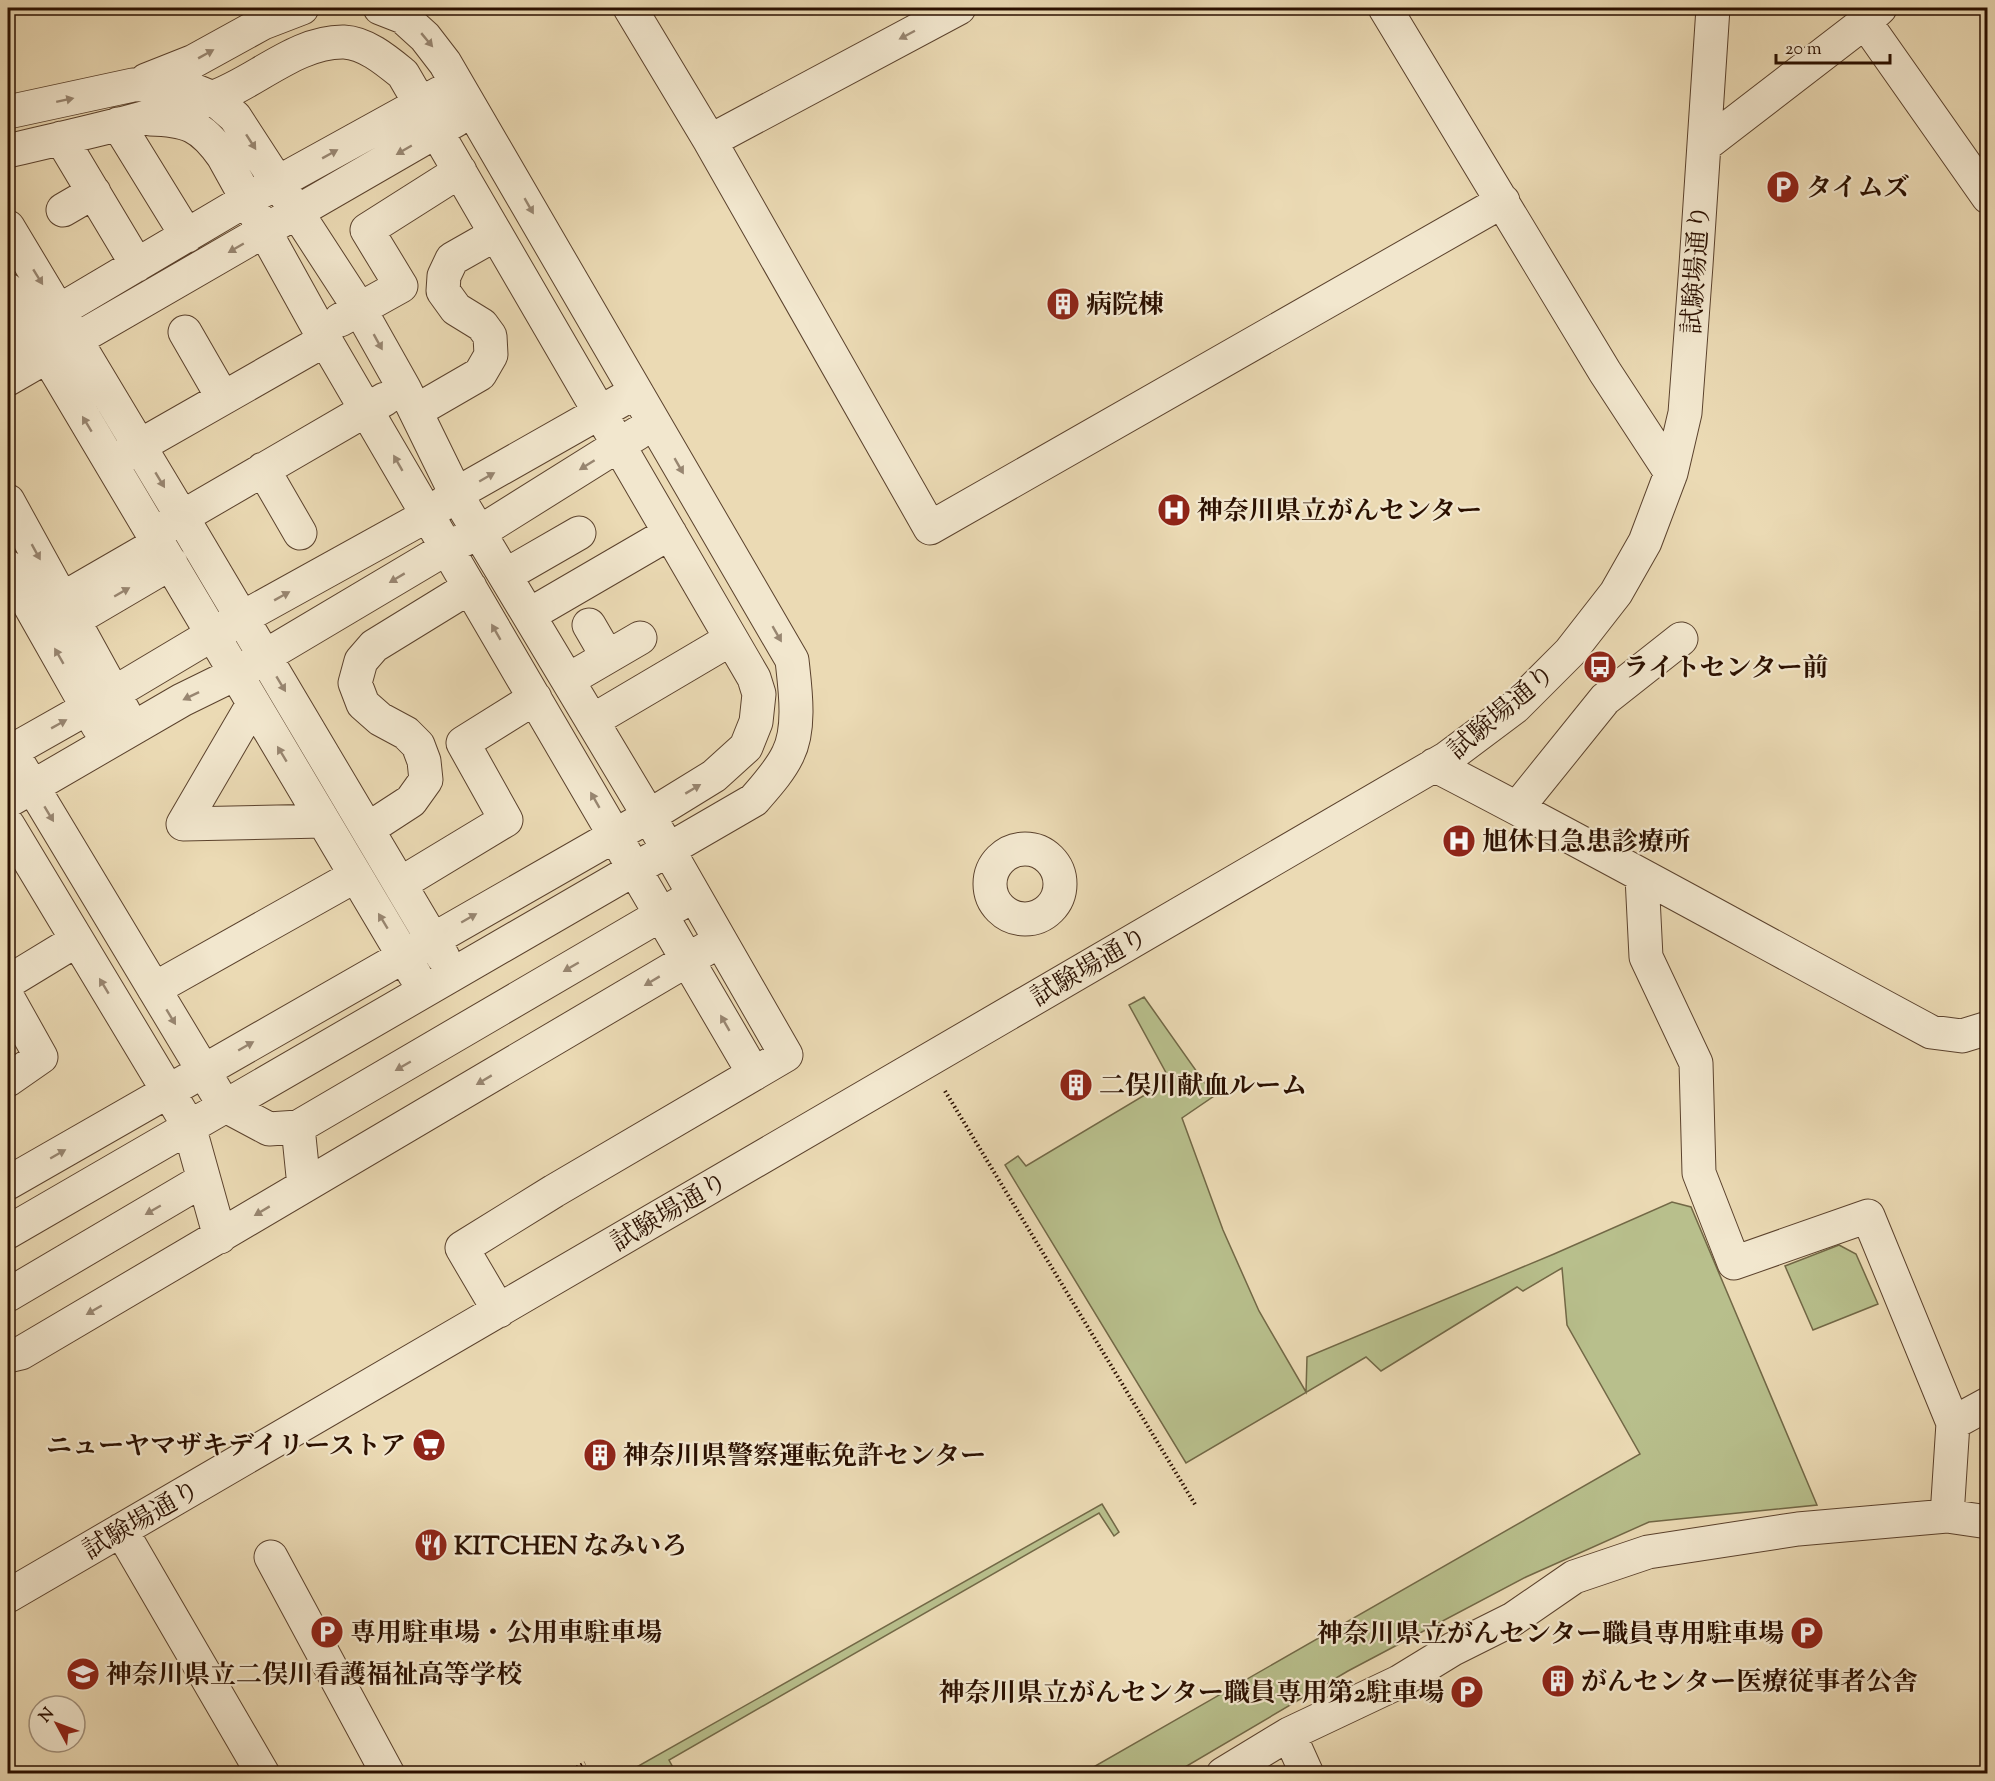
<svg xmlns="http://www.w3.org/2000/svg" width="1995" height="1781" viewBox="0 0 1995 1781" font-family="'Sorts Mill Goudy','Noto Serif JP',serif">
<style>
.green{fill:#b8bf8c;stroke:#726846;stroke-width:1.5}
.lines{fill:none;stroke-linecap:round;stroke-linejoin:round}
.minor-casing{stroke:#5b422d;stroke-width:35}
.path{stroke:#2b1000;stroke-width:4;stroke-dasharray:1.5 3;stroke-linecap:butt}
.minor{stroke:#f2e7ce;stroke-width:33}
.oneway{fill:#988671}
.labels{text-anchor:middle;stroke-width:4.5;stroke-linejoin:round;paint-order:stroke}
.poi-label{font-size:26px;font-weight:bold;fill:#2b1000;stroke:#f2e7ce;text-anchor:start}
.street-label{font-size:26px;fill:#2b1000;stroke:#f2e7ce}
</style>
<rect width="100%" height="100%" fill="#ebdab4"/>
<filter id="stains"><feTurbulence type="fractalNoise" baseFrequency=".00333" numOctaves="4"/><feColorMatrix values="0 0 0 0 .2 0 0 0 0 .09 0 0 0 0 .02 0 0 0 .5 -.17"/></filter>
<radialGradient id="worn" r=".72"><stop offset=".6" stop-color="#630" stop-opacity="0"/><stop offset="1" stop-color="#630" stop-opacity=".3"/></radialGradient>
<path class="green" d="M1144,997L1214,1096L1182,1118L1223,1230L1259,1311L1306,1392L1307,1357L1554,1254L1672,1202L1691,1207L1817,1505L1649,1522L1526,1577L1348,1671L1175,1773H1083L1640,1454L1567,1325L1562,1268L1523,1291L1517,1287L1381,1371L1366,1357L1186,1463L1005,1165L1018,1156L1026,1166L1170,1080L1129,1005Z
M1839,1245L1856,1254L1878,1304L1813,1330L1785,1266Z
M1102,1504L1119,1532L1114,1536L1099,1513L669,1760L676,1773H626Z"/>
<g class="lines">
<defs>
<path id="minor" d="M630,8L710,141L930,528L1503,201
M1385,8L1605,372L1671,473
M1865,22L1988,197
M146,80L194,61L263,23L302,8
M8,112L133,85L176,83L213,98L235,117L359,308L404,388L456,494L649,816L786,1055L554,1191L462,1248L499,1311
M150,119C187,120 201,125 223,156L320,331L754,1074
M118,124L187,236
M61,138L137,265
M710,141L959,8
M1704,146L1865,22L1880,8
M8,151C75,135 144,120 211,98C254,84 296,41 344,42C366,43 387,61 403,74L754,678L759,694L756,722L746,747L714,776L649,816L8,1183
M63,210L94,192
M8,227L182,517L443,957
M8,290L415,975
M340,320L401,286L367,230L460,171
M185,332L223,398
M8,341L248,199L440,93
M8,379L456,120
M416,411L480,374L491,355L490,336L482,325L456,309L443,291L444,276L452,259L496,234
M120,457L325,340
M263,469L300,533
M8,501L124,712
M163,528L385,399
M8,567L98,726
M506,575L579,533
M62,599L159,543
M529,615L670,533
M74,620L171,563
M589,625L607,656
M568,680L640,638
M253,704L183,824L323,821
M592,721L731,639
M8,746L224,1105L269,1129L298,1127L681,903
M8,753L114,693L213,634L428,515L456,494L620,401
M1434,765C1601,851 1765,943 1931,1032L1962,1036L1988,1028
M8,801L182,700L235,674L447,548L480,532L638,433
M1518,807L1605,699L1681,639
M8,825L189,1126L220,1237
M368,829L411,801L426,780L424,761L418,745L406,733L380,719L363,704L355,683L361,661L374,646L470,587
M990 884a35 35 0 1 1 70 0a35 35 0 1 1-70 0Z
M400,884L506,820L463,743L535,698
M8,982L77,940
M154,989L355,876
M8,998L41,1057L8,1080
M298,1127L304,1186
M8,1232L754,800C766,786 780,771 788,754C801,728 795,688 792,660L445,63L425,37L403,17L380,8
M8,1295L203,1180
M8,1356L21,1353L706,949
M1953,1423L1988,1404
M1947,1516L1988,1522
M121,1530L263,1774
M271,1557L388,1774
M8,1596L1447,758L1515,707L1570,652L1616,593L1645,542L1671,473L1685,413L1696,265L1713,8
M1289,1734L1307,1774
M1223,1774L1289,1734L1399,1682L1453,1649L1513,1619L1574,1577L1648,1552L1798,1529L1947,1516L1953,1423L1868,1216L1734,1263L1699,1173L1696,1063L1646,957L1642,877"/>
</defs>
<use href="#minor" class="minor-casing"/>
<path class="path" d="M945,1091L1196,1506
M565,1774L585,1763"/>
<use href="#minor" class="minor"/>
</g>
<defs><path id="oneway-solid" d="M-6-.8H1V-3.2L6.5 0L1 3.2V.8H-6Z" transform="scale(1.5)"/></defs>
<g class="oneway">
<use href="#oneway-solid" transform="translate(907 35) rotate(152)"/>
<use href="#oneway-solid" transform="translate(427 40) rotate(50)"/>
<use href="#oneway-solid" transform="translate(206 54) rotate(-29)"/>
<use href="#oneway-solid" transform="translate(65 100) rotate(-12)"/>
<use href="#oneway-solid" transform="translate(251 142) rotate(57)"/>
<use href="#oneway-solid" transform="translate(404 150) rotate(150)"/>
<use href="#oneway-solid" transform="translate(330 154) rotate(-29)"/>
<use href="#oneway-solid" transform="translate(529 206) rotate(60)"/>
<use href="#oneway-solid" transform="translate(236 248) rotate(150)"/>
<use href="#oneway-solid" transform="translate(38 277) rotate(58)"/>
<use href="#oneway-solid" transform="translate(378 342) rotate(61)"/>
<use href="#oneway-solid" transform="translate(87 424) rotate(-121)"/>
<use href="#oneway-solid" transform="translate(398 463) rotate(-120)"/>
<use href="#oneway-solid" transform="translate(587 465) rotate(148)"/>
<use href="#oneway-solid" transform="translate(679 466) rotate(60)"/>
<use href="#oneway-solid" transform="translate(487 477) rotate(-30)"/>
<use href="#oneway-solid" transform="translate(160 480) rotate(59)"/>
<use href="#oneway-solid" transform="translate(36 552) rotate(61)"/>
<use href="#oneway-solid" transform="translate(397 578) rotate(149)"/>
<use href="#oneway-solid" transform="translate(122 592) rotate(-30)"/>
<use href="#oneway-solid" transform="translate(282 596) rotate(-29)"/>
<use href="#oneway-solid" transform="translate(496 632) rotate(-120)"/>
<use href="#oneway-solid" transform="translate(777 634) rotate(60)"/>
<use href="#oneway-solid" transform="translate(59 656) rotate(-120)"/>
<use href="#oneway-solid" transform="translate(281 684) rotate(59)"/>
<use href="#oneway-solid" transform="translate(191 696) rotate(154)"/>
<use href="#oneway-solid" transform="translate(59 724) rotate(-29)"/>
<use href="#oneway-solid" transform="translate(282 754) rotate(-121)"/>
<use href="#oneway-solid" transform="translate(693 789) rotate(-31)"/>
<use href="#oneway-solid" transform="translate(595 800) rotate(-120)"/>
<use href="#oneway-solid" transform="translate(49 814) rotate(59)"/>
<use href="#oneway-solid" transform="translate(469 918) rotate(-30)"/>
<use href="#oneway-solid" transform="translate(383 921) rotate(-121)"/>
<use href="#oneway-solid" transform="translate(571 967) rotate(150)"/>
<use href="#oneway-solid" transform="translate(652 981) rotate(149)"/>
<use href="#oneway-solid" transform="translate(104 986) rotate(-121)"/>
<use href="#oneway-solid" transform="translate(171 1017) rotate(59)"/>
<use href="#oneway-solid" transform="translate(725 1023) rotate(-120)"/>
<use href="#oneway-solid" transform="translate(246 1046) rotate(-30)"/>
<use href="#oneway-solid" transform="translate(403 1066) rotate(150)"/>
<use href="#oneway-solid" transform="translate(484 1080) rotate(149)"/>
<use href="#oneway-solid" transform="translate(58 1154) rotate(-30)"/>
<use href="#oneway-solid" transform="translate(153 1210) rotate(150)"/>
<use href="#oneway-solid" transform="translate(262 1211) rotate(149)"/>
<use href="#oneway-solid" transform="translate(94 1310) rotate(150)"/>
</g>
<defs>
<symbol id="parking-disc" viewBox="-11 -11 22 22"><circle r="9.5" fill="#8f2418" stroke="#f2e7ce"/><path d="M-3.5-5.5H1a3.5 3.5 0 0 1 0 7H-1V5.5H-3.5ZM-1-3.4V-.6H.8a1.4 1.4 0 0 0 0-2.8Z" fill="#fff"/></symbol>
<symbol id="building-disc" viewBox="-11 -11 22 22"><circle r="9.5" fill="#8f2418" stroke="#f2e7ce"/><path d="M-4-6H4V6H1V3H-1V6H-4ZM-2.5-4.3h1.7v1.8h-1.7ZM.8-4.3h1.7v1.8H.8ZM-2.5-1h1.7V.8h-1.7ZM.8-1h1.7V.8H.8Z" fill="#fff"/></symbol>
<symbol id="hospital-disc" viewBox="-11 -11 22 22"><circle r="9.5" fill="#8f2418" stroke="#f2e7ce"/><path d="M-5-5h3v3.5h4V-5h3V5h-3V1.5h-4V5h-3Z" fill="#fff"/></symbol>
<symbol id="bus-disc" viewBox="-11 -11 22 22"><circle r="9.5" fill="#8f2418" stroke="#f2e7ce"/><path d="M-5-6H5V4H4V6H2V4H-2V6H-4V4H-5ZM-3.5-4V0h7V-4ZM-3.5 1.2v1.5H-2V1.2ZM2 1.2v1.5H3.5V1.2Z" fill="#fff"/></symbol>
<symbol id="supermarket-disc" viewBox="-11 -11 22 22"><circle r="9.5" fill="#8f2418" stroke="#f2e7ce"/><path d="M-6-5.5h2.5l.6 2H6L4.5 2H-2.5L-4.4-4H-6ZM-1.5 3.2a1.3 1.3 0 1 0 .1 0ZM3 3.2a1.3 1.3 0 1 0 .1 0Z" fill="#fff"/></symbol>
<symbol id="restaurant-disc" viewBox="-11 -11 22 22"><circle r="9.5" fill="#8f2418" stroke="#f2e7ce"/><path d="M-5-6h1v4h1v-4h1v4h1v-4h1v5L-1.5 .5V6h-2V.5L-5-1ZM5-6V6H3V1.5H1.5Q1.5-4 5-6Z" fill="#fff"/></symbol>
<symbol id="school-disc" viewBox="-11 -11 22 22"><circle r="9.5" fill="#8f2418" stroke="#f2e7ce"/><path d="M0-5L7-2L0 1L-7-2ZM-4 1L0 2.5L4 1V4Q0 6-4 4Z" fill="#fff"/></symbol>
</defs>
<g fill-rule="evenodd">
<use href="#parking-disc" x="1764" y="168" width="38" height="38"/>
<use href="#building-disc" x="1044" y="285" width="38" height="38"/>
<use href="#hospital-disc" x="1155" y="491" width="38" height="38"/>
<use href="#bus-disc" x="1581" y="648" width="38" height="38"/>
<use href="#hospital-disc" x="1440" y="822" width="38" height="38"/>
<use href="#building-disc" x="1057" y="1066" width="38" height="38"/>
<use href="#supermarket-disc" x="410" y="1426" width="38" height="38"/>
<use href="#building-disc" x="581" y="1436" width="38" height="38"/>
<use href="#restaurant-disc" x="412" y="1526" width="38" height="38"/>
<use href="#parking-disc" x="308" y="1613" width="38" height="38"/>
<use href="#parking-disc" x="1788" y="1614" width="38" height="38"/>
<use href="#school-disc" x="64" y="1655" width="38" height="38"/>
<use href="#building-disc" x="1539" y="1662" width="38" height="38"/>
<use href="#parking-disc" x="1448" y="1673" width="38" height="38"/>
</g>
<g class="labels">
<g class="poi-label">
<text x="1806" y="196">タイムズ</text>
<text x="1086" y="313">病院棟</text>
<text x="1197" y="519">神奈川県立がんセンター</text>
<text x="1623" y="676">ライトセンター前</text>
<text x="1482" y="850">旭休日急患診療所</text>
<text x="1099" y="1094">二俣川献血ルーム</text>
<text x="406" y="1454" text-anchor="end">ニューヤマザキデイリーストア</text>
<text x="623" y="1464">神奈川県警察運転免許センター</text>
<text x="454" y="1554">KITCHEN なみいろ</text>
<text x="350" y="1641">専用駐車場・公用車駐車場</text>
<text x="1784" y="1642" text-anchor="end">神奈川県立がんセンター職員専用駐車場</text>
<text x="106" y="1683">神奈川県立二俣川看護福祉高等学校</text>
<text x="1581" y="1690">がんセンター医療従事者公舎</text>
<text x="1444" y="1701" text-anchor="end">神奈川県立がんセンター職員専用第2駐車場</text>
</g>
<g class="street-label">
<text transform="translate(1695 269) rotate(-86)" y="9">試験場通り</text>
<text transform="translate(1501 711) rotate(-40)" y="9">試験場通り</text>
<text transform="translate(1089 966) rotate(-30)" y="9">試験場通り</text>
<text transform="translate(669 1211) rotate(-30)" y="9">試験場通り</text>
<text transform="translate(141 1519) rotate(-30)" y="9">試験場通り</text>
</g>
</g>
<rect width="1995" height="1781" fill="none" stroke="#ebdab4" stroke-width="30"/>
<rect x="9" y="9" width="1977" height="1763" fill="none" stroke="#2b1000" stroke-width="3"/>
<rect x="15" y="15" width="1965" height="1751" fill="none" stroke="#2b1000" stroke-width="1.5"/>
<g transform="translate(57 1724) rotate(311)"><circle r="28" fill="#f2e7ce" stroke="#a2917c" stroke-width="1.5"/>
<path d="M0-4.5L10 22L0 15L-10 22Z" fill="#8f2418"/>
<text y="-9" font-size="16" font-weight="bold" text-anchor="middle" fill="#2b1000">N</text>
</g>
<path d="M1776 54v9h114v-9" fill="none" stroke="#2b1000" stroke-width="3"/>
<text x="1785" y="54" font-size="18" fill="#2b1000" stroke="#f2e7ce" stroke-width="4.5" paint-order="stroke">20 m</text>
<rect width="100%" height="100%" filter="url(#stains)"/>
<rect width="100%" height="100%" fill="url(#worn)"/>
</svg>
